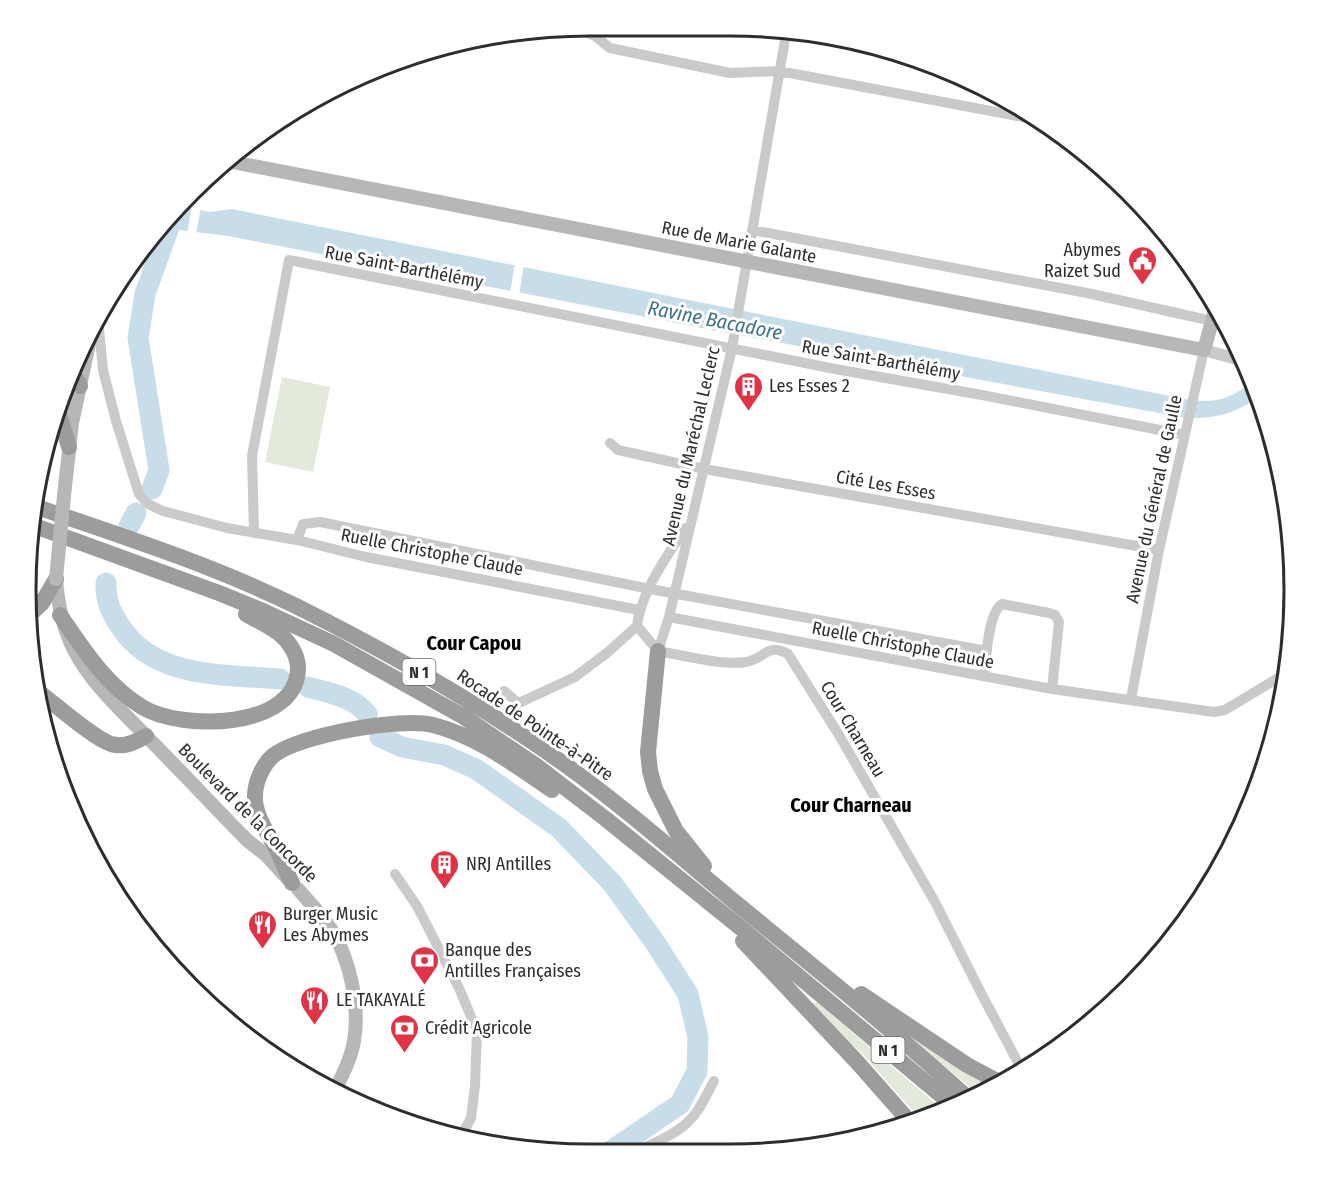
<svg xmlns="http://www.w3.org/2000/svg" width="1320" height="1180" viewBox="0 0 1320 1180" font-family="'Fira Sans Condensed',sans-serif">
<style>
.grass{fill:#e3eadb}
.water{fill:#c7ddea}
.pier{fill:#fff}
.lines{fill:none;stroke-linecap:round;stroke-linejoin:round}
.river{stroke:#c7ddea;stroke-width:21}
.minor{stroke:#cacaca;stroke-width:10}
.tertiary{stroke:#cacaca;stroke-width:12}
.secondary{stroke:#b7b7b7;stroke-width:14}
.trunk{stroke:#9c9c9c;stroke-width:16}
.secondary-bridge{stroke:#b7b7b7;stroke-width:14}
.labels{text-anchor:middle;stroke-width:6;stroke-linejoin:round;paint-order:stroke}
.shield{fill:#fff;stroke:#6c6c6c;stroke-width:1.5}
.shield-label{font-size:16px;font-weight:bold;fill:#2d2d2d}
.street-label{font-size:18px;fill:#2d2d2d;stroke:#fff}
.poi-label{font-size:18px;fill:#2d2d2d;stroke:#fff;text-anchor:start}
.water-label{font-size:20px;font-style:italic;fill:#3e708c;stroke:#fff}
.neighbourhood-label{font-size:20px;font-weight:bold;fill:#000;stroke:#fff}
.rim{fill:none;stroke:#2d2d2d;stroke-width:3}
</style>
<rect width="100%" height="100%" fill="#fff"/>
<path class="grass" d="M282,377L330,387L313,472L265,462Z
M817,1002L943,1110L920,1119L867,1059L809,1004Z
M880,1014L998,1085L980,1095Z"/>
<path class="water" d="M182,206L210,212L232,209L1190,400C1217,403 1230,399 1252,382L1258,397C1235,414 1214,419 1186,418L728,333L228,236L179,230L162,226Z"/>
<path class="pier" d="M192,205L201,207L196,234H187Z
M515,263L524,265L519,295L510,293Z"/>
<g class="lines">
<path class="river" d="M152,489L159,470L138,338L145,294L173,216
M129,526L136,513
M106,583C105,600 111,612 120,626C154,679 223,674 280,679
M308,687C328,693 353,696 367,714
M380,737L402,747L444,755L476,769L559,828L612,883L654,941L688,994L698,1037L697,1071L680,1104L608,1153"/>
<path class="minor" d="M573,27L595,36L610,48L730,73L779,71L1039,120
M752,230L1092,294L1212,321
M98,318L103,370L116,421L139,494L148,504L163,511L227,528L297,540L366,557L639,610
M610,443L618,450L704,469L1159,550
M254,533L252,456L289,260L835,369L982,395L1185,435
M297,540L303,524L320,522L650,589L987,651
M669,617L1052,689L1214,712L1225,710L1288,672
M637,626L658,651
M658,651L669,617L732,348L786,34
M658,651C682,655 723,666 746,662C766,659 766,642 788,654L839,735L935,902L982,995L1022,1070
M984,676C986,660 988,612 1002,604L1049,613L1055,615L1059,622L1052,689
M504,691L517,702H521L575,677L608,652L637,626C641,591 667,557 685,528
M1131,699L1159,550L1204,350
M395,874L417,906L459,988L477,1031L475,1086L471,1118L460,1138
M633,1153C651,1144 673,1136 688,1122C700,1111 706,1095 714,1081"/>
<path class="tertiary" d="M1204,350L1244,361"/>
<path class="secondary" d="M227,161L1204,350L1216,307
M64,496L72,423L93,325
M56,579C58,604 62,627 74,650C92,685 124,713 151,741C184,774 215,808 248,841L266,855L288,879
M298,889C309,902 322,915 331,929C350,959 360,1006 354,1041C351,1059 342,1076 334,1092"/>
<path class="trunk" d="M73,373L80,386
M59,414L69,447
M34,506C122,536 212,565 296,606C390,653 482,705 567,766C628,810 684,860 742,908C819,971 896,1033 970,1100
M32,525L219,593L263,611L334,644L464,717L538,767L607,820L742,929L954,1106
M29,615L42,603L56,579
M60,615C84,650 106,685 142,707C181,731 297,730 298,668C298,656 290,643 282,636C272,627 258,621 246,614
M658,651L648,752L650,771L655,789L676,831L704,866
M39,692C56,705 93,738 111,744C124,748 136,742 146,736
M292,883C287,873 283,863 279,854C271,837 256,819 255,800C254,784 262,765 274,755C300,735 401,717 433,725C477,736 515,765 552,790
M743,941L857,1062L910,1122
M861,994L967,1065L1001,1083"/>
<path class="secondary-bridge" d="M56,579L64,496"/>
</g>
<defs>
<symbol id="civic-pin" viewBox="-11 -11 22 30"><path d="M0 17L-7.5 6A9.5 9.5 0 1 1 7.5 6Z" fill="#e03345" stroke="#fff"/><path d="M-.6-6.5H3V-4.5H.6V-3L4-1V1h2V6H-6V1h2V-1L-.6-3ZM-1.2 2.5V6h2.4V2.5Z" fill="#fff"/></symbol>
<symbol id="building-pin" viewBox="-11 -11 22 30"><path d="M0 17L-7.5 6A9.5 9.5 0 1 1 7.5 6Z" fill="#e03345" stroke="#fff"/><path d="M-4-6H4V6H1V3H-1V6H-4ZM-2.5-4.3h1.7v1.8h-1.7ZM.8-4.3h1.7v1.8H.8ZM-2.5-1h1.7V.8h-1.7ZM.8-1h1.7V.8H.8Z" fill="#fff"/></symbol>
<symbol id="restaurant-pin" viewBox="-11 -11 22 30"><path d="M0 17L-7.5 6A9.5 9.5 0 1 1 7.5 6Z" fill="#e03345" stroke="#fff"/><path d="M-5-6h1v4h1v-4h1v4h1v-4h1v5L-1.5 .5V6h-2V.5L-5-1ZM5-6V6H3V1.5H1.5Q1.5-4 5-6Z" fill="#fff"/></symbol>
<symbol id="bank-pin" viewBox="-11 -11 22 30"><path d="M0 17L-7.5 6A9.5 9.5 0 1 1 7.5 6Z" fill="#e03345" stroke="#fff"/><path d="M-6-4H6V4H-6ZM0-2.3a2.3 2.3 0 1 0 0 4.6a2.3 2.3 0 1 0 0-4.6Z" fill="#fff"/></symbol>
</defs>
<g fill-rule="evenodd">
<use href="#civic-pin" x="1126" y="244" width="33" height="45"/>
<use href="#building-pin" x="732" y="370" width="33" height="45"/>
<use href="#building-pin" x="428" y="848" width="33" height="45"/>
<use href="#restaurant-pin" x="246" y="908" width="33" height="45"/>
<use href="#bank-pin" x="408" y="944" width="33" height="45"/>
<use href="#restaurant-pin" x="298" y="984" width="33" height="45"/>
<use href="#bank-pin" x="388" y="1012" width="33" height="45"/>
</g>
<g class="labels">
<g class="shield">
<rect x="402.5" y="659" width="33" height="26" rx="4.5"/>
<rect x="871.5" y="1037" width="33" height="26" rx="4.5"/>
</g>
<g class="shield-label">
<text x="419" y="678">N 1</text>
<text x="888" y="1056">N 1</text>
</g>
<g class="street-label">
<text transform="translate(739 242) rotate(11)" y="6">Rue de Marie Galante</text>
<text transform="translate(404 267) rotate(11)" y="6">Rue Saint-Barthélémy</text>
<text transform="translate(881 360) rotate(10)" y="6">Rue Saint-Barthélémy</text>
<text transform="translate(691 446) rotate(-77)" y="6">Avenue du Maréchal Leclerc</text>
<text transform="translate(886 485) rotate(10)" y="6">Cité Les Esses</text>
<text transform="translate(1154 499) rotate(-78)" y="6">Avenue du Général de Gaulle</text>
<text transform="translate(432 552) rotate(11)" y="6">Ruelle Christophe Claude</text>
<text transform="translate(903 645) rotate(11)" y="6">Ruelle Christophe Claude</text>
<text transform="translate(535 725) rotate(34)" y="6">Rocade de Pointe-à-Pitre</text>
<text transform="translate(853 729) rotate(59)" y="6">Cour Charneau</text>
<text transform="translate(248 813) rotate(45)" y="6">Boulevard de la Concorde</text>
</g>
<g class="poi-label">
<text x="1121" y="256" text-anchor="end">Abymes<tspan x="1121" dy="21">Raizet Sud</tspan></text>
<text x="769" y="392">Les Esses 2</text>
<text x="466" y="870">NRJ Antilles</text>
<text x="283" y="920">Burger Music<tspan x="283" dy="21">Les Abymes</tspan></text>
<text x="445" y="956">Banque des<tspan x="445" dy="21">Antilles Françaises</tspan></text>
<text x="336" y="1006">LE TAKAYALÉ</text>
<text x="425" y="1034">Crédit Agricole</text>
</g>
<g class="water-label">
<text transform="translate(715 320) rotate(11)" y="7">Ravine Bacadore</text>
</g>
<g class="neighbourhood-label">
<text x="474" y="650">Cour Capou</text>
<text x="851" y="812">Cour Charneau</text>
</g>
</g>
<path d="M0 0H1320V1180H0ZM590 36H730A554 554 0 0 1 1284 590V590A554 554 0 0 1 730 1144H590A554 554 0 0 1 36 590V590A554 554 0 0 1 590 36Z" fill="#fff" fill-rule="evenodd"/>
<path class="rim" d="M590 36H730A554 554 0 0 1 1284 590V590A554 554 0 0 1 730 1144H590A554 554 0 0 1 36 590V590A554 554 0 0 1 590 36Z"/>
</svg>
